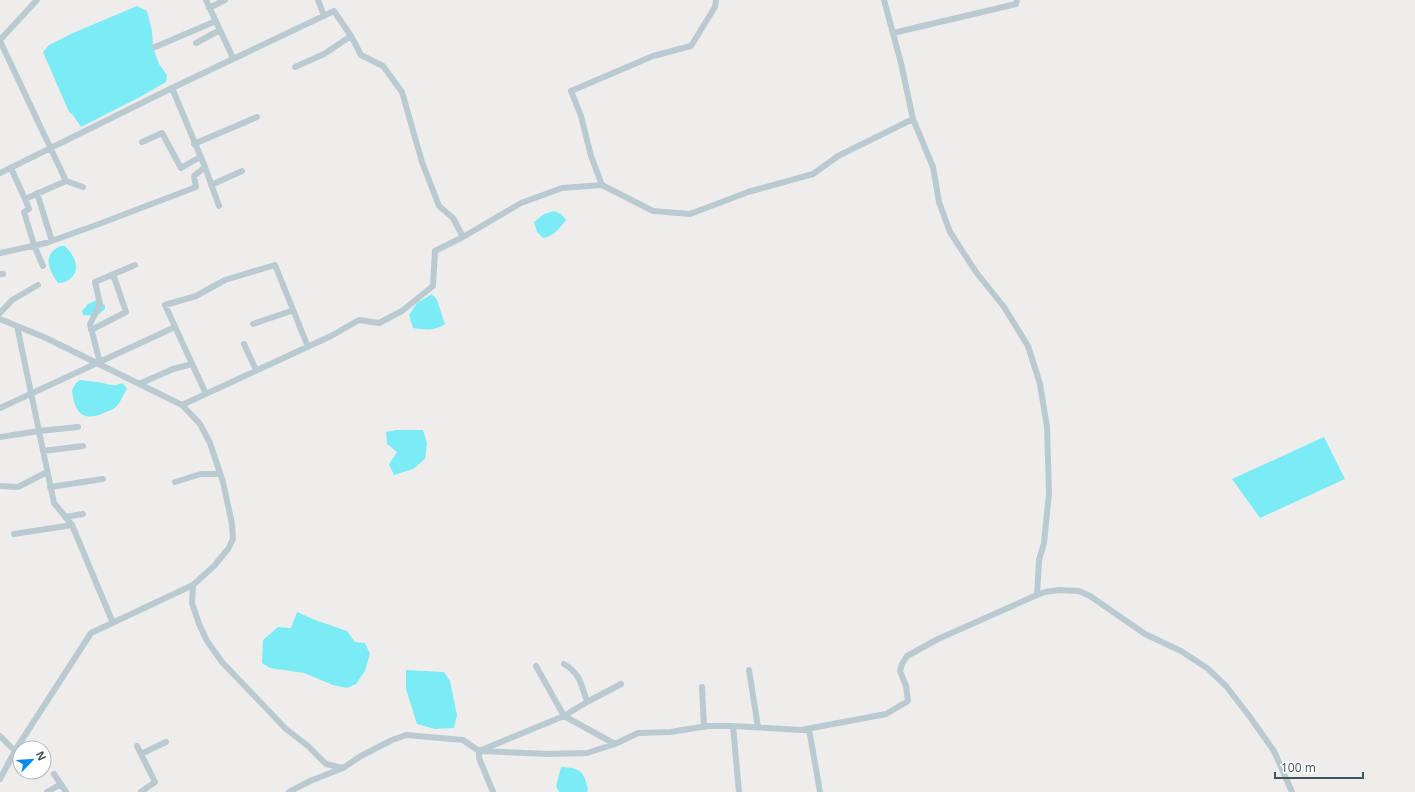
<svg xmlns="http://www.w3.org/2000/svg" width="1415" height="792" viewBox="0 0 1415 792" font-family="'Open Sans',sans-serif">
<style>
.water{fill:#7becf6}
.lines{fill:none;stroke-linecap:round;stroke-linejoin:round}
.minor{stroke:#bacad1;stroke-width:6}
</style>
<rect width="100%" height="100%" fill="#efecec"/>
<path class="water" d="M137,6L147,11L152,31L153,47L159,64L167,75L166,82L140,97L81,127L73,115L69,112L43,52L49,45L73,33Z
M554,211L561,214L566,220C559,229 554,236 543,238L537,232L534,222L544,214Z
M61,246H65C74,255 82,269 70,279C66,282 63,283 58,283C48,269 42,254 61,246Z
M432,294L437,300L445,324C435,331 425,330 413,328L409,315L417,303Z
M99,299L101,304L105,305V309L97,316L83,315L82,311L88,304Z
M80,380C86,381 91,381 97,382C106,383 112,388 122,383L127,388C124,394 120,403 116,407C113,410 107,411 104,413C82,423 74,411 72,390L76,383Z
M396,430H423L427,443L425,459L413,469L394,475L389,464L397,452L387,444L386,432Z
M1324,437L1345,479L1260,518L1232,479Z
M297,612L315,620L347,631L355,642L365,643L370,654L365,671L356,684L347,688L333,685L304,673L270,668L262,663L263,640L278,627L291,628Z
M406,670L444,672L450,681L457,715L454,728L435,729L417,724L406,689Z
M561,767C581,768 584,771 588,790L587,792H559L556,786Z"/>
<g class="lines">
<path class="minor" d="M206,0L233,58
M318,0L324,16
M884,0L901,63L913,119
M209,8L225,0
M893,33L1016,4L1017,0
M0,40L37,0
M0,41L66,181L83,187
M196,43L220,30
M155,47L216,21
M295,67L324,54L351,36
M142,142L162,133L181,168L200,157
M194,144L257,117
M205,167L219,206
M11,168L25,199L66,181
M0,173L172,88L334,11L351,36L361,55L383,66L402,92L422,162L439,206L453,218L463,237L521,203L562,188L602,185L591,156L581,116L571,91L653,56L691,46L715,7L716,0
M211,185L242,171
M602,185L653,211L690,214L748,192L813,174L838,156L913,119L933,167L939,202L950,232L976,272L1004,307L1028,346L1040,384L1047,427L1049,493L1044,543L1039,560L1037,595
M37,193L52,241
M25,199L29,209L24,212L34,245L43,266
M0,253L46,243L99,224L196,187L194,176L205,167L172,88
M0,274H3
M0,313L12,300L38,285
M0,319L46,338L182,405L200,424L210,443L223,482L232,524L233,539L228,549L214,566L193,585L192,603L199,624L207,641L222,662L286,729L308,746L326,764L343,768L361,756L392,740L406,735L463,740L479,751L564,716L587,702L621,684
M253,324L291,311
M17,326L54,503L72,525L113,623
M91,330L126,312L113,274
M244,344L256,370
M100,363L90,324L100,304L95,282L135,265
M139,384L173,369L192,364
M206,394L165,305L196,296L225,280L275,265L308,347
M182,405L331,336L359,320L379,323L402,311L433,286L435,251L463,237
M0,408L175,327
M0,437L39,431L78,427
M43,451L83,446
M175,482L201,474H220
M0,486L18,487L47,472
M50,487L103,479
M65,517L83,514
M14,534L72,525
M564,664C580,673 582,686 587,702
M536,666L564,716L615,744
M749,670L758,727
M702,687L704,727
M733,726L739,792
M809,729L820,792
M0,736L15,751
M137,746L155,782L141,792
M141,754L166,742
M54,774L66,792
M0,779L16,749L91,633L193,585
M47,792L61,784
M289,792L310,781L343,768
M493,792L479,758V751L549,754L587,753L615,744L638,733L671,732L707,726H733L801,730L886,714L908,701L906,686L900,671L902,664L907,656L938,639L1037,595L1045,592L1059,590L1079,591L1090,596L1145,634L1181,651L1207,668L1226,686L1250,717L1274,751L1292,792"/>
</g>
<g transform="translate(32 760) rotate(65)"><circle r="19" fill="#ffffff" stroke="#b3babe"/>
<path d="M0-3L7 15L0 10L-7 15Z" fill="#048bf2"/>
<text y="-6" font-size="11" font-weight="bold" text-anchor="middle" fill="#42535c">N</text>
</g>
<path d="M1275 772v6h88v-6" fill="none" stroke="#42535c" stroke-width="2"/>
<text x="1281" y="772" font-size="12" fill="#42535c" stroke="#ffffff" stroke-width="3" paint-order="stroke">100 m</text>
</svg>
